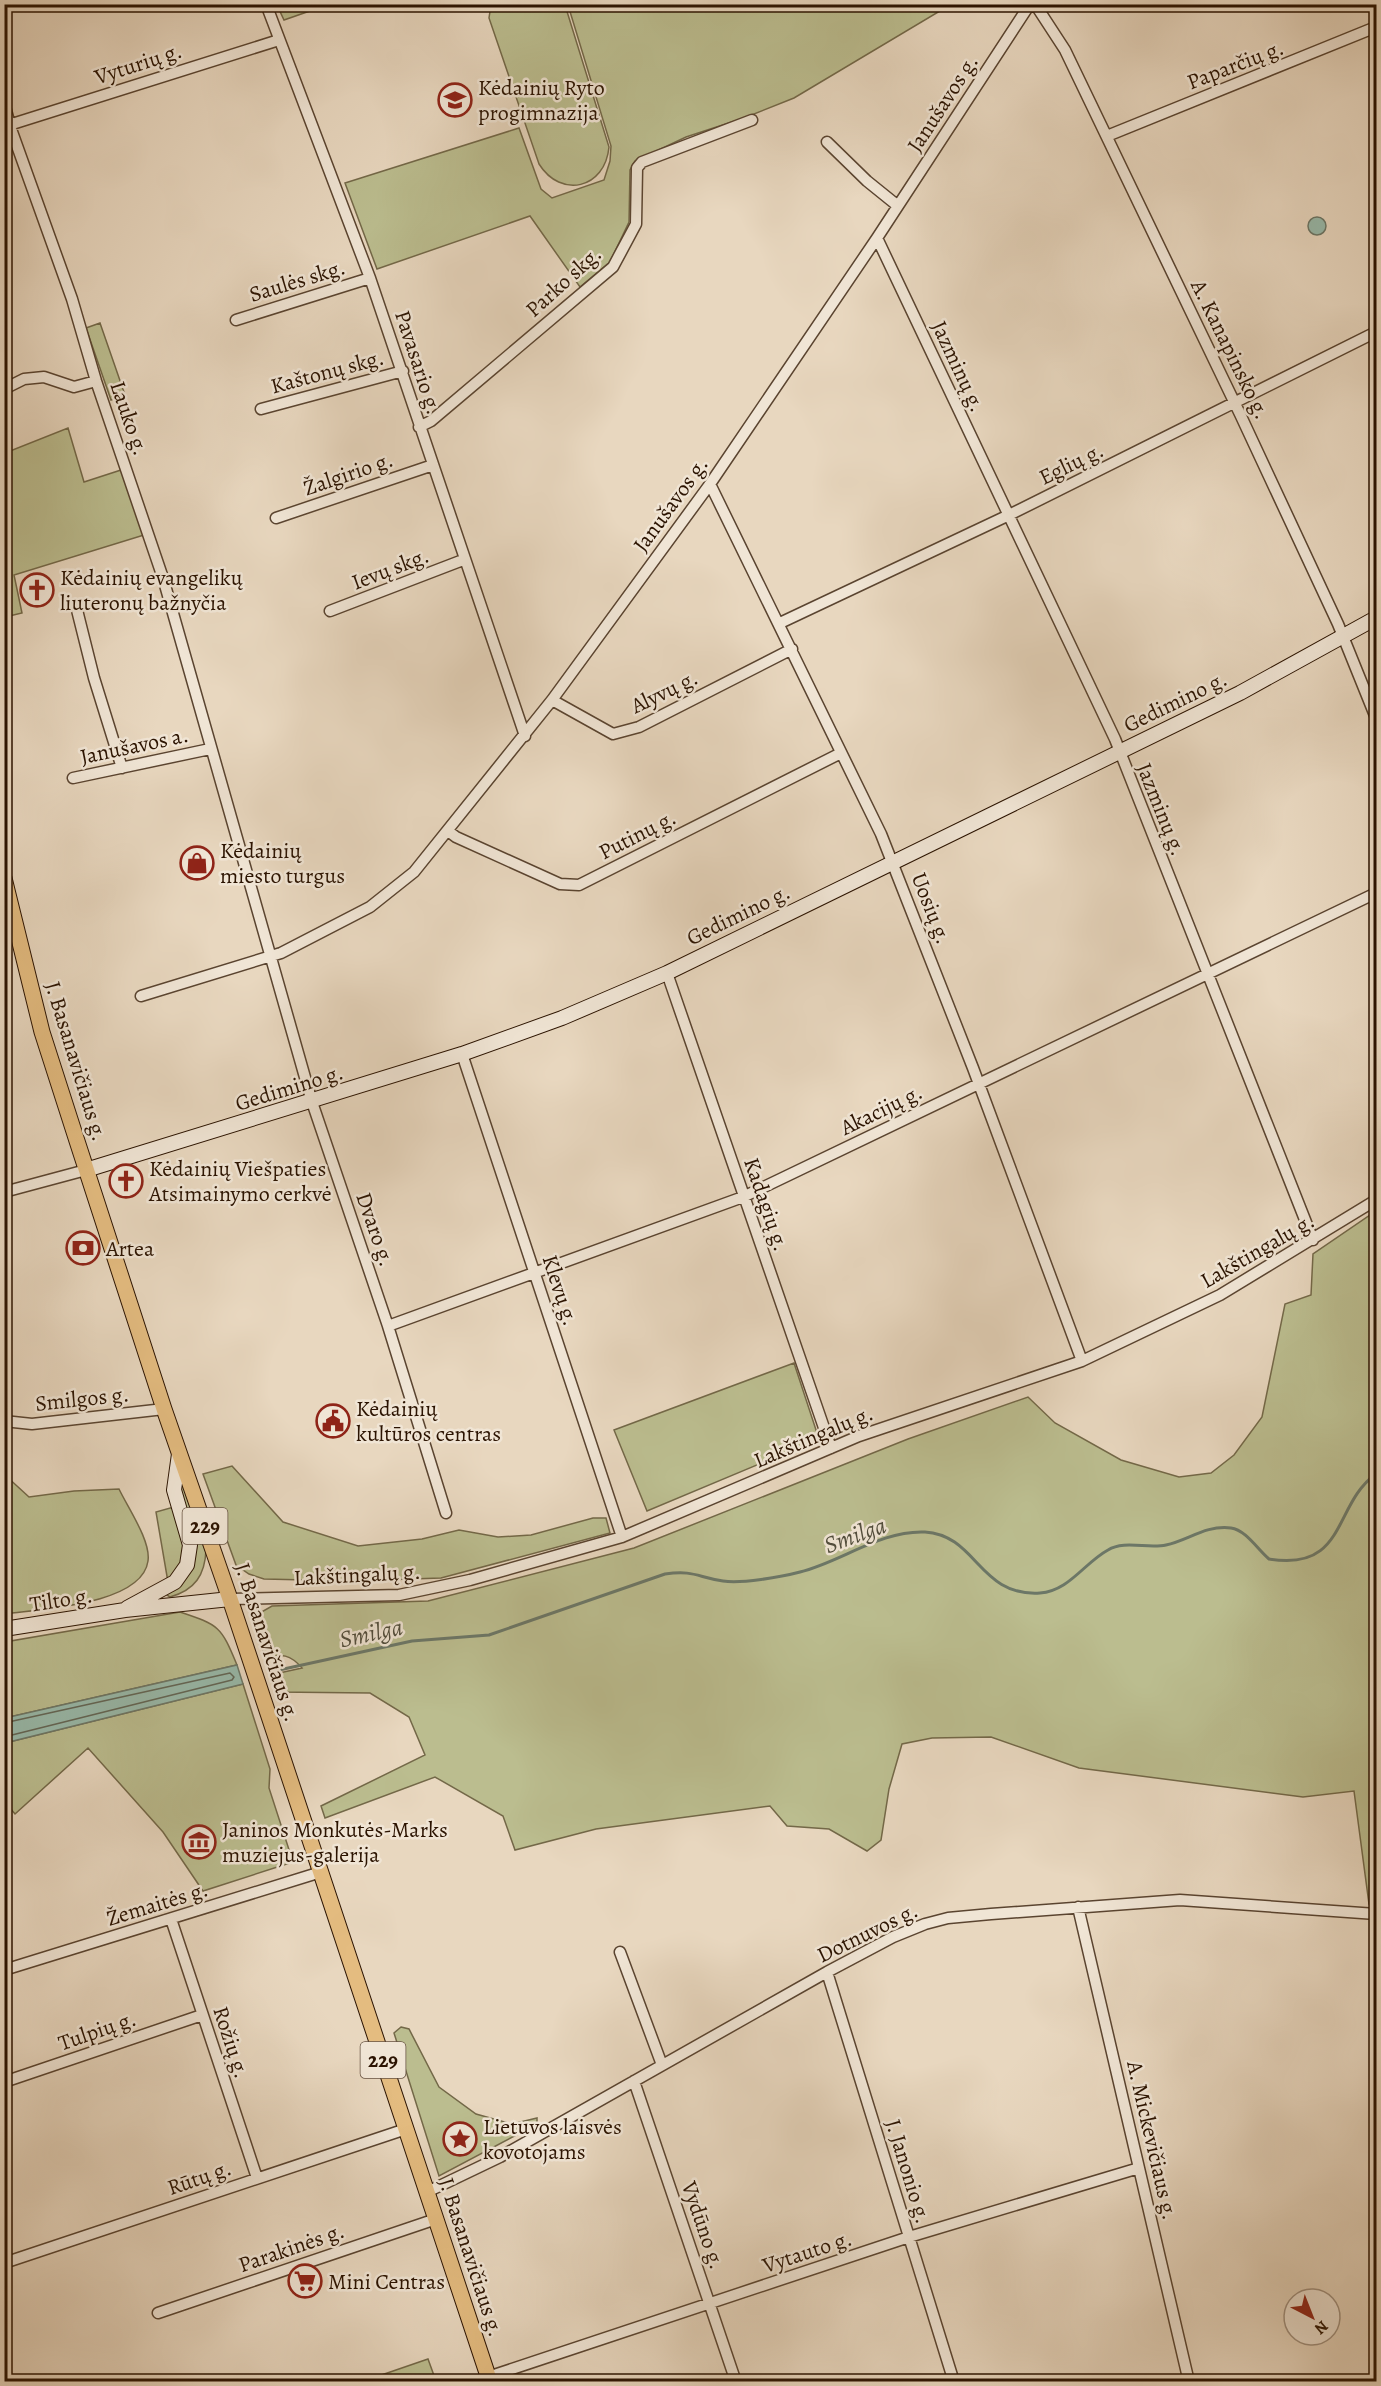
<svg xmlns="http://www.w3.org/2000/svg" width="1381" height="2386" viewBox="0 0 1381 2386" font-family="Alegreya,serif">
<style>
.green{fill:#bbbd8f;stroke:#736848;stroke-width:1.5}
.water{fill:#98baab;stroke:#6c7767;stroke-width:1.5}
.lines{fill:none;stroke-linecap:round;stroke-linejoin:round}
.shore{stroke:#626656;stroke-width:1.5}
.stream{stroke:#6c7767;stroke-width:3}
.street-casing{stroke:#5a4430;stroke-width:13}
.secondary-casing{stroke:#2b1301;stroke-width:16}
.primary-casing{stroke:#2b1301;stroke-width:17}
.street{stroke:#f0e5d5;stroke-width:10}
.secondary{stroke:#f0e5d5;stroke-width:14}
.primary{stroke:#e4bc80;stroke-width:15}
.labels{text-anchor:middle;stroke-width:5;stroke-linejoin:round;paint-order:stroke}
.shield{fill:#f0e5d5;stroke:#665241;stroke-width:1.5}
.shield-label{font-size:21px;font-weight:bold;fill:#2b1301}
.street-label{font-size:22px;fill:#2b1301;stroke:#f0e5d5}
.poi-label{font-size:22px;fill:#2b1301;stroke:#f0e5d5;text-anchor:start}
.water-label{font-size:24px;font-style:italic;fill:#514d3c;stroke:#f0e5d5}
</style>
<rect width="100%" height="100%" fill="#e8d7bf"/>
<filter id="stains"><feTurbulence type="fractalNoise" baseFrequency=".00333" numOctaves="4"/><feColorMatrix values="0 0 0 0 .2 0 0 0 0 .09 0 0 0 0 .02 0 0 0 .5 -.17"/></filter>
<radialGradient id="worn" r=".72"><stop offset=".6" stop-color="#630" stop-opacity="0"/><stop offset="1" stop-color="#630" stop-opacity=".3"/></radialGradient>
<path class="green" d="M277,5H327L284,20Z
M491,5H565L609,147C605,189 561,199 539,164L489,18Z
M568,5H950L794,98L744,118L686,137L635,161L630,170L629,222L610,262L580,287L530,216L377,269L345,183L519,128L541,189L552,198L604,180L610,161L611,146Z
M100,323L125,395L111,400L86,328Z
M68,428L84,482L121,470L144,535L14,575L22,613L5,617V453Z
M1376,1211V1904H1369L1354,1791L1303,1797L1079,1768L991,1737L932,1738L902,1744L889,1789L881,1840L867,1851L829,1829L787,1826L770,1806L596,1829L515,1850L503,1816L435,1777L325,1818L321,1806L425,1755L409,1717L370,1693L276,1692L270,1675L302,1668C290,1654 282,1654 265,1657L255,1624L258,1614L272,1606L428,1601L634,1548L908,1439L1028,1397L1055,1423L1121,1460L1179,1477L1211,1473L1234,1455L1262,1417L1285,1304L1311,1295L1313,1254Z
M794,1363L819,1439L647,1511L614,1430Z
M232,1466L283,1522L358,1546L422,1539L459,1530L498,1537L531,1535L593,1518H606L610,1533L441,1578L350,1581L264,1579L249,1574L236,1565L203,1474Z
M179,1473L206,1550C205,1575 195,1590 170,1597L165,1594L168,1582L156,1512L174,1507Z
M5,1475L29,1497L74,1491L119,1489C128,1508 151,1541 148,1561C142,1605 39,1609 5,1614Z
M180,1612C219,1625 221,1626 237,1665L5,1718V1642Z
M243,1684L270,1769L269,1788L293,1862L203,1891L163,1832L88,1748L15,1814L5,1802V1743Z
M401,2027L409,2029L439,2087L476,2114L512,2124L537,2118V2124L439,2176L394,2033Z
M428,2359L436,2381H364Z"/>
<path class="water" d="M1308 226a9 9 0 1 1 18 0a9 9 0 1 1-18 0Z
M237,1665L243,1684L5,1743V1718Z"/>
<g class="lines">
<path class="shore" d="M4,1723L230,1673L234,1677L232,1680L4,1737"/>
<path class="stream" d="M270,1672L412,1641L489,1635L665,1574C694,1570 697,1577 723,1581C741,1584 781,1577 800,1572C841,1562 881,1530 925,1532C977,1535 979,1597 1040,1593C1069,1591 1084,1563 1108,1550C1124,1540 1148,1549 1166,1545C1189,1540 1205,1525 1231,1528C1246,1530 1258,1550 1269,1559C1347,1572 1333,1504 1376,1474"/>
<defs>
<path id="street" d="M266,4L370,278L525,736
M1035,4L1065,50L1240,414L1338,624L1376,718
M4,103L11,129L72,299L96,381L163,578L312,1102L388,1326L446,1513
M9,125L279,40
M1107,136L1376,27
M827,142L867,181L898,206
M877,238L1115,739L1313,1240
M236,320L370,278
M4,389L24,379L44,377L74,387L96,381
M261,409L403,371
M419,427L431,421L613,267L636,224L637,168L642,162L752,120
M710,484L881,834L973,1068L1082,1361
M276,518L433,465
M77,610L94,678L122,768
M330,611L463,560
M780,623L1009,515L1376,332
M552,700L613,734L639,727L792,649
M73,778L210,749
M448,831L456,837L560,884L579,885L841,753
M667,973L831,1448
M141,996L281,953L370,907L414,872L552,700L710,484L877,238L1030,4
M462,1054L622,1537
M4,1192L86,1170
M388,1326L743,1197L1376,893
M4,1421L32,1424L164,1409
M230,1599L399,1595L470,1580L622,1537L859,1436L1082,1361L1220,1295L1376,1200
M1078,1907L1189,2382
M171,1919L257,2178
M620,1952L662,2065
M4,1970L321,1872
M827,1972L954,2382
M634,2081L736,2382
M4,2082L202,2015
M427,2192L500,2157L827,1972L893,1937L925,1924L948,1918L991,1914L1180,1900L1376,1914
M4,2263L406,2129
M158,2313L436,2219
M488,2377L909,2237L1139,2168"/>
<path id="secondary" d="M86,1170L462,1054L562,1018L667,973L1240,693L1376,618
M127,1608L175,1582L187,1565L190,1545L174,1490L179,1454
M4,1629L125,1610L230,1599"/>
<path id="primary" d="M4,878L42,1032L77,1141L164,1409L230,1599L490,2382"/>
</defs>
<use href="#street" class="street-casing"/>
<use href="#secondary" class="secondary-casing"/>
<use href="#primary" class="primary-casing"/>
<use href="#street" class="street"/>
<use href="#secondary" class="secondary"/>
<use href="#primary" class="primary"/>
</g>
<defs>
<symbol id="school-ring" viewBox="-11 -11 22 22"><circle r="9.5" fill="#f0e5d5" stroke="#8f2418" stroke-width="1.5"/><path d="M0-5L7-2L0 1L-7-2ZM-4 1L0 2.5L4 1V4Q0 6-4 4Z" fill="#8f2418"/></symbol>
<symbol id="church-ring" viewBox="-11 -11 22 22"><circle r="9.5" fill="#f0e5d5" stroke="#8f2418" stroke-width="1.5"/><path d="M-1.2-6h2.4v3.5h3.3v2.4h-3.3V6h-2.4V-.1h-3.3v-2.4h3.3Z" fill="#8f2418"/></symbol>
<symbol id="shop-ring" viewBox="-11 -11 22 22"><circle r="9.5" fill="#f0e5d5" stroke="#8f2418" stroke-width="1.5"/><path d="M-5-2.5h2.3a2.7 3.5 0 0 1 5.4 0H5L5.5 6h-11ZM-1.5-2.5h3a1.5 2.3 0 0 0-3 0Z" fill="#8f2418"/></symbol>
<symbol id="bank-ring" viewBox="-11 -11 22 22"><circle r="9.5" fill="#f0e5d5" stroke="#8f2418" stroke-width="1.5"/><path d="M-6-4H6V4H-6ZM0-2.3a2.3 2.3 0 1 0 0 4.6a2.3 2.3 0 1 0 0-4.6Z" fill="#8f2418"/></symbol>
<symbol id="civic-ring" viewBox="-11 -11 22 22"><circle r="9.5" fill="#f0e5d5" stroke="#8f2418" stroke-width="1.5"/><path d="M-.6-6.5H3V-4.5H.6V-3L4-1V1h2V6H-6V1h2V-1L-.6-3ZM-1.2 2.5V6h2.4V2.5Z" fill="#8f2418"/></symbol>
<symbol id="museum-ring" viewBox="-11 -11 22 22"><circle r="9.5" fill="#f0e5d5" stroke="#8f2418" stroke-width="1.5"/><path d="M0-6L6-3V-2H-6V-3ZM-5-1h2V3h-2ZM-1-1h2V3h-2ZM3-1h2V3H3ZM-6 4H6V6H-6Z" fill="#8f2418"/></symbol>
<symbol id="sight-ring" viewBox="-11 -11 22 22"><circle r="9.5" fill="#f0e5d5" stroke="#8f2418" stroke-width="1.5"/><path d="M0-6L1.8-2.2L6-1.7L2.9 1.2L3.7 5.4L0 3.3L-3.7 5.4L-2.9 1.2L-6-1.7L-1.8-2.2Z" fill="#8f2418"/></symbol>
<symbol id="supermarket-ring" viewBox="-11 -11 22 22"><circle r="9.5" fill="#f0e5d5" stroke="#8f2418" stroke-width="1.5"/><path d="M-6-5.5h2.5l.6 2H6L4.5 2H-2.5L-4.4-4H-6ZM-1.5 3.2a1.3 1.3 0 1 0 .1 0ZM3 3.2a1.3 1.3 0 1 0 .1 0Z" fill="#8f2418"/></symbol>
</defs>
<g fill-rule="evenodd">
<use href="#school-ring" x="436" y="81" width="38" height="38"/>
<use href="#church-ring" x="18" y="571" width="38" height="38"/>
<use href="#shop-ring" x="178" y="844" width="38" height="38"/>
<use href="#church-ring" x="107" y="1162" width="38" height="38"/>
<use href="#bank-ring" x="64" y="1229" width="38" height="38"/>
<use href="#civic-ring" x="314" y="1402" width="38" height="38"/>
<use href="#museum-ring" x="180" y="1823" width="38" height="38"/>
<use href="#sight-ring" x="441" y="2120" width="38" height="38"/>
<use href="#supermarket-ring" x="286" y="2262" width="38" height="38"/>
</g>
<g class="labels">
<g class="shield">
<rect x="182.5" y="1508" width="45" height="36" rx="4.5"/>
<rect x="360.5" y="2042" width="45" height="36" rx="4.5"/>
</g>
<g class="shield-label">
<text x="205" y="1533">229</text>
<text x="383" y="2067">229</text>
</g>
<g class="street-label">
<text transform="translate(138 63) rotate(-18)" y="8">Vyturių g.</text>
<text transform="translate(1235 64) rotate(-21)" y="8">Paparčių g.</text>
<text transform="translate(942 103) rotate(-57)" y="8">Janušavos g.</text>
<text transform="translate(297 280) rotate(-17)" y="8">Saulės skg.</text>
<text transform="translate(563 281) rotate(-42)" y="8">Parko skg.</text>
<text transform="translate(1231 349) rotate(64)" y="8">A. Kanapinsko g.</text>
<text transform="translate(419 362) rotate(72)" y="8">Pavasario g.</text>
<text transform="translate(959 366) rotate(65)" y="8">Jazminų g.</text>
<text transform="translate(327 371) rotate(-15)" y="8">Kaštonų skg.</text>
<text transform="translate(130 418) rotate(71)" y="8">Lauko g.</text>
<text transform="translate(1071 463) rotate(-26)" y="8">Eglių g.</text>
<text transform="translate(348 473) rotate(-19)" y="8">Žalgirio g.</text>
<text transform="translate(670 504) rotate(-54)" y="8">Janušavos g.</text>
<text transform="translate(390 568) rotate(-21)" y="8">Ievų skg.</text>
<text transform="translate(664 691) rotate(-26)" y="8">Alyvų g.</text>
<text transform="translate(1175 701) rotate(-26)" y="8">Gedimino g.</text>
<text transform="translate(134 745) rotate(-12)" y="8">Janušavos a.</text>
<text transform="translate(1162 809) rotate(68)" y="8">Jazminų g.</text>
<text transform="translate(637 834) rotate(-27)" y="8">Putinų g.</text>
<text transform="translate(932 908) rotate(69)" y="8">Uosių g.</text>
<text transform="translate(738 914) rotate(-26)" y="8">Gedimino g.</text>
<text transform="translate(77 1061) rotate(73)" y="8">J. Basanavičiaus g.</text>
<text transform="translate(289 1087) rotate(-17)" y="8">Gedimino g.</text>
<text transform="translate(881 1109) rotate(-26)" y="8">Akacijų g.</text>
<text transform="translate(767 1204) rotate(71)" y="8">Kadagių g.</text>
<text transform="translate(376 1229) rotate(71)" y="8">Dvaro g.</text>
<text transform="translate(1257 1250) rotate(-30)" y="8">Lakštingalų g.</text>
<text transform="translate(561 1290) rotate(72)" y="8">Klevų g.</text>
<text transform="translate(82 1398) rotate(-6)" y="8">Smilgos g.</text>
<text transform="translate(813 1436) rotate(-23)" y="8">Lakštingalų g.</text>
<text transform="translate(357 1574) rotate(-3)" y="8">Lakštingalų g.</text>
<text transform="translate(61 1599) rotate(-9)" y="8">Tilto g.</text>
<text transform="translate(268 1642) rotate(72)" y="8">J. Basanavičiaus g.</text>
<text transform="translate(157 1903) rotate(-17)" y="8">Žemaitės g.</text>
<text transform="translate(867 1932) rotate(-26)" y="8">Dotnuvos g.</text>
<text transform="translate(97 2030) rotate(-19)" y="8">Tulpių g.</text>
<text transform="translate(232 2042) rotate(72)" y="8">Rožių g.</text>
<text transform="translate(1153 2140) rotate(77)" y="8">A. Mickevičiaus g.</text>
<text transform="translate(909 2171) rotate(73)" y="8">J. Janonio g.</text>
<text transform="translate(199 2177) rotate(-19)" y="8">Rūtų g.</text>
<text transform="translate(704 2225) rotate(71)" y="8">Vydūno g.</text>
<text transform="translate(291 2247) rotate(-19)" y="8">Parakinės g.</text>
<text transform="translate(807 2251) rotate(-18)" y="8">Vytauto g.</text>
<text transform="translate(472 2257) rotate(72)" y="8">J. Basanavičiaus g.</text>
</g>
<g class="poi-label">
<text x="478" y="95">Kėdainių Ryto<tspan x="478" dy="25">progimnazija</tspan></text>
<text x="60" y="585">Kėdainių evangelikų<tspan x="60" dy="25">liuteronų bažnyčia</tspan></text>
<text x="220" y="858">Kėdainių<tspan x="220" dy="25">miesto turgus</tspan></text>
<text x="149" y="1176">Kėdainių Viešpaties<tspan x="149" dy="25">Atsimainymo cerkvė</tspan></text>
<text x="106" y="1256">Artea</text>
<text x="356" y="1416">Kėdainių<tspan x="356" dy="25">kultūros centras</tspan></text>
<text x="222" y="1837">Janinos Monkutės-Marks<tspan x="222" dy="25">muziejus-galerija</tspan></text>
<text x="483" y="2134">Lietuvos laisvės<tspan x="483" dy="25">kovotojams</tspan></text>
<text x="328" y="2289">Mini Centras</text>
</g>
<g class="water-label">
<text transform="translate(855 1535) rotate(-20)" y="8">Smilga</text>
<text transform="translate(371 1633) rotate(-12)" y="8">Smilga</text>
</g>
</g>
<rect width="1381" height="2386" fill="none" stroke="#e8d7bf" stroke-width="24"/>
<rect x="6" y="6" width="1369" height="2374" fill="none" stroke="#2b1301" stroke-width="3"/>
<rect x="12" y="12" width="1357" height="2362" fill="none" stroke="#2b1301" stroke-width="1.5"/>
<g transform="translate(1312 2317) rotate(138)"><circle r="28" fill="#f0e5d5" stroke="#a19180" stroke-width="1.5"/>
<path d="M0-4.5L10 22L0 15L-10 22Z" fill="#8f2418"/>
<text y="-9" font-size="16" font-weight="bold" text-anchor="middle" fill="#2b1301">N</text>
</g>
<rect width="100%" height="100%" filter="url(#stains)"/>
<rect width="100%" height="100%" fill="url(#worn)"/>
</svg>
